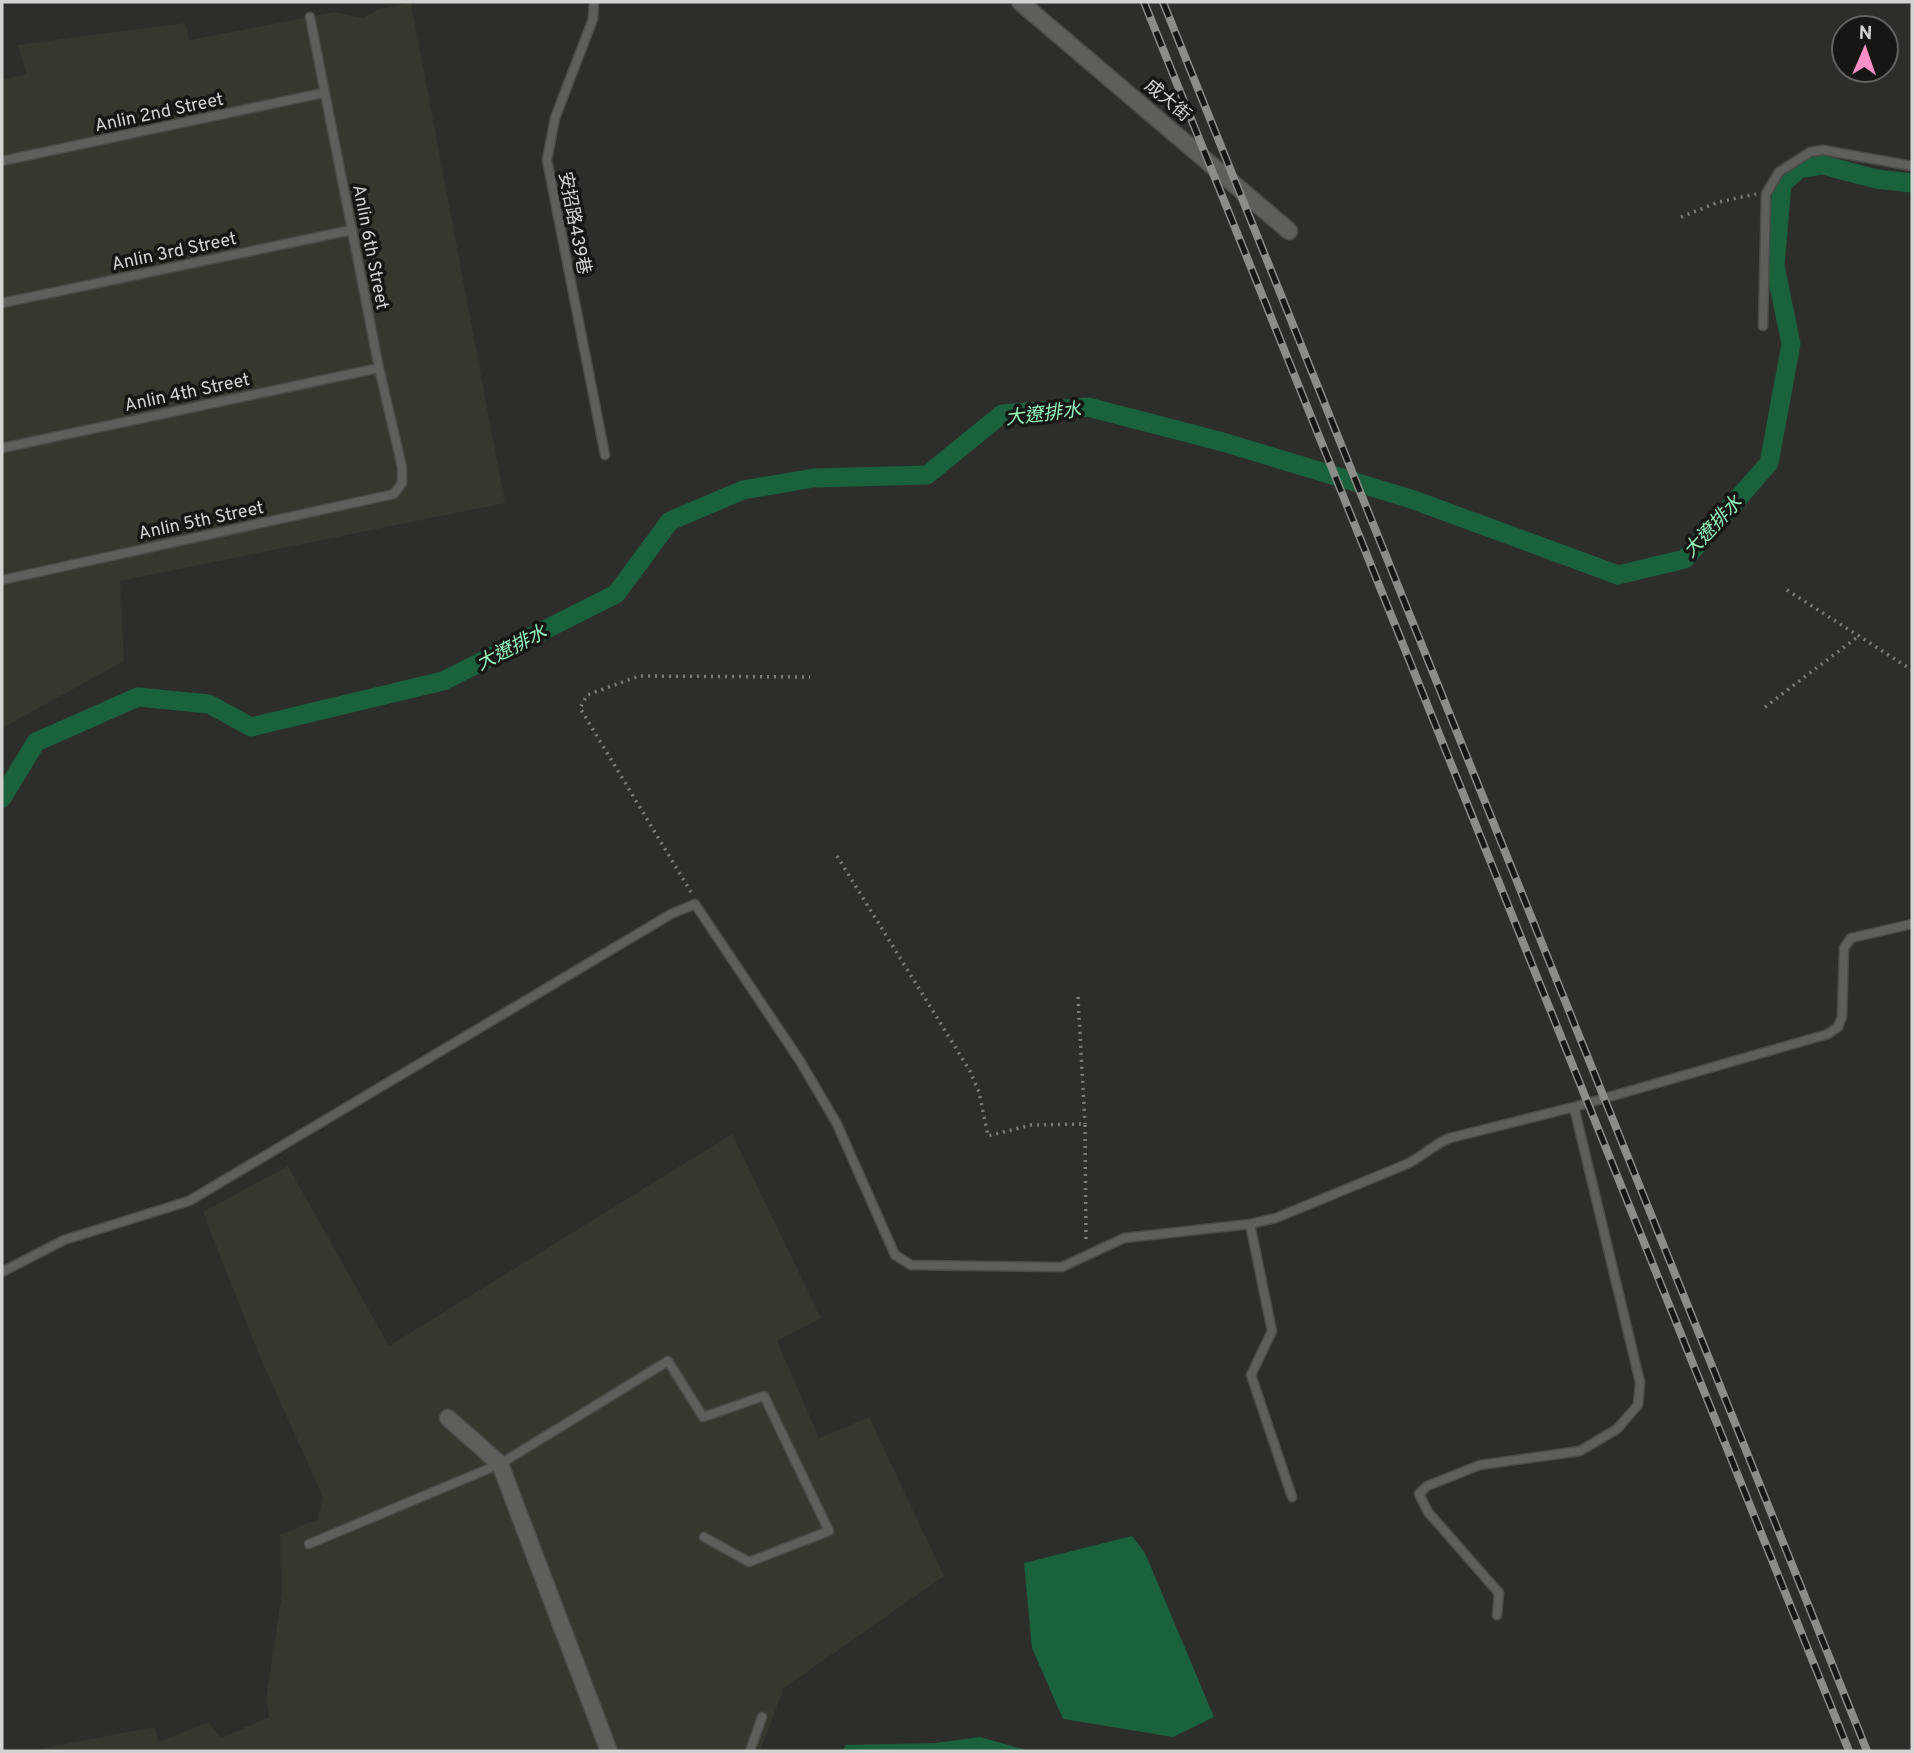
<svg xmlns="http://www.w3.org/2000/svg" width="1914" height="1753" viewBox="0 0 1914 1753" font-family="Overpass,'Noto Sans TC',sans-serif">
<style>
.built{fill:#37372d}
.water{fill:#1a613d}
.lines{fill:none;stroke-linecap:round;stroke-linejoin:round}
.canal{stroke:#1a613d;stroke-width:19}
.lane-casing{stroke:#4b4b47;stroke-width:11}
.street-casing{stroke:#4b4b47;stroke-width:19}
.path{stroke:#7d7e7a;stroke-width:3.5;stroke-dasharray:2 5;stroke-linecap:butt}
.lane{stroke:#5e5e5a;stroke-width:8}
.street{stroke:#5e5e5a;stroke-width:16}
.rail-casing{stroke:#8c8d89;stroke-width:8}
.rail{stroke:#161614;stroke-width:5;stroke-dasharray:16;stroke-linecap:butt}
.labels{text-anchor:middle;stroke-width:7;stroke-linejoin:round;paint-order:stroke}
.street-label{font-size:18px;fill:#d3d4d1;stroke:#161614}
.water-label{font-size:19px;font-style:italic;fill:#93f3ba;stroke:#161614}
</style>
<rect width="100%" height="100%" fill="#2d2e2a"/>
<path class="built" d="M411,3L505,503L120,581L124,661L2,728V80L27,74L17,45L185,23L190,40L335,12L363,18L379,9Z
M732,1134L821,1318L777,1341L819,1438L869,1417L944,1576L784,1688L760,1751H29L154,1727L159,1742L208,1722L221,1738L269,1717L266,1699L282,1593L280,1535L318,1519L323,1497L260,1357L203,1212L288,1166L389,1346Z"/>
<path class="water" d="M1132,1536L1145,1553L1214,1717L1173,1737L1063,1719L1032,1648L1024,1563Z
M980,1737L1030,1751H842L846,1745L935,1743Z"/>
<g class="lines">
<path class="canal" d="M2,798L36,742L138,697L209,704L251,727L443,681L616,594L670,521L743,490L814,478L927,475L1002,414L1088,407L1223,442L1411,499L1618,575L1685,559L1769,463L1791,344L1775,266L1782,184L1799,169L1823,165L1876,179L1912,183"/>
<defs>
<path id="lane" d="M594,2L593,19L555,118L547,160L605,455
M2,161L323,93
M2,303L352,230
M1763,326L1766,194L1779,172L1810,152L1823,150L1912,166
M2,448L379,368
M2,580L394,494L402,483V467L379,368L310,17
M1250,1224L1272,1331L1251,1375L1292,1497
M2,1272L64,1240L189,1201L671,914L695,904L800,1061L837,1124L895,1255L911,1265L1062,1267L1124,1238L1250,1224L1276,1218L1407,1164C1423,1156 1434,1144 1450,1138L1574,1107L1828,1034L1838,1027L1842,1017L1844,948L1851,938L1912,924
M309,1544L500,1464L668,1361L703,1417L764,1396L829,1531L749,1562L704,1537
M1497,1615L1499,1593L1428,1512L1419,1494L1427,1486L1480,1465L1580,1451L1617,1429L1638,1405L1640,1382L1574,1107
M750,1751L762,1717"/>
<path id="street" d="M1020,2L1289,231
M448,1418L500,1464L609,1751"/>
</defs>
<use href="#lane" class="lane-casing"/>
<use href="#street" class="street-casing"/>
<path class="path" d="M1681,217L1719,202L1756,194
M1787,590L1912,670
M1765,707L1860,635
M837,856L970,1071L979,1092L988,1136L1031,1125L1085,1124L1086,1244
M691,892L580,708L587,695L639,676L810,677
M1078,997L1085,1124"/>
<use href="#lane" class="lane"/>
<use href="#street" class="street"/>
<defs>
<path id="rail" d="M1144,2L1849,1751
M1163,2L1867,1751"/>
</defs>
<use href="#rail" class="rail-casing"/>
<use href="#rail" class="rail"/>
</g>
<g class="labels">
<g class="street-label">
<text transform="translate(1168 100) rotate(40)" y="6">成大街</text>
<text transform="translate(159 112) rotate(-12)" y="6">Anlin 2nd Street</text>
<text transform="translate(575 223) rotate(79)" y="6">安招路439巷</text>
<text transform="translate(371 247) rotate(79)" y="6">Anlin 6th Street</text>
<text transform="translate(174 251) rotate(-12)" y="6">Anlin 3rd Street</text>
<text transform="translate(187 392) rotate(-12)" y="6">Anlin 4th Street</text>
<text transform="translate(201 520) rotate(-12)" y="6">Anlin 5th Street</text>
</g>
<g class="water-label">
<text transform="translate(1043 413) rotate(-7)" y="7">大遼排水</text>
<text transform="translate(1712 526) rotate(-47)" y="7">大遼排水</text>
<text transform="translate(511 647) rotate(-27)" y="7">大遼排水</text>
</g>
</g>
<rect width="1914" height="1753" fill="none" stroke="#d3d4d1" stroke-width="7"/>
<g transform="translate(1865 49) rotate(2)"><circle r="33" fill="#161614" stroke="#626260" stroke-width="2"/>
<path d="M0-5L12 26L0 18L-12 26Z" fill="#fa8fc6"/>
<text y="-10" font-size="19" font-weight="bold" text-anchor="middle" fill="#d3d4d1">N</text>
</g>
</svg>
